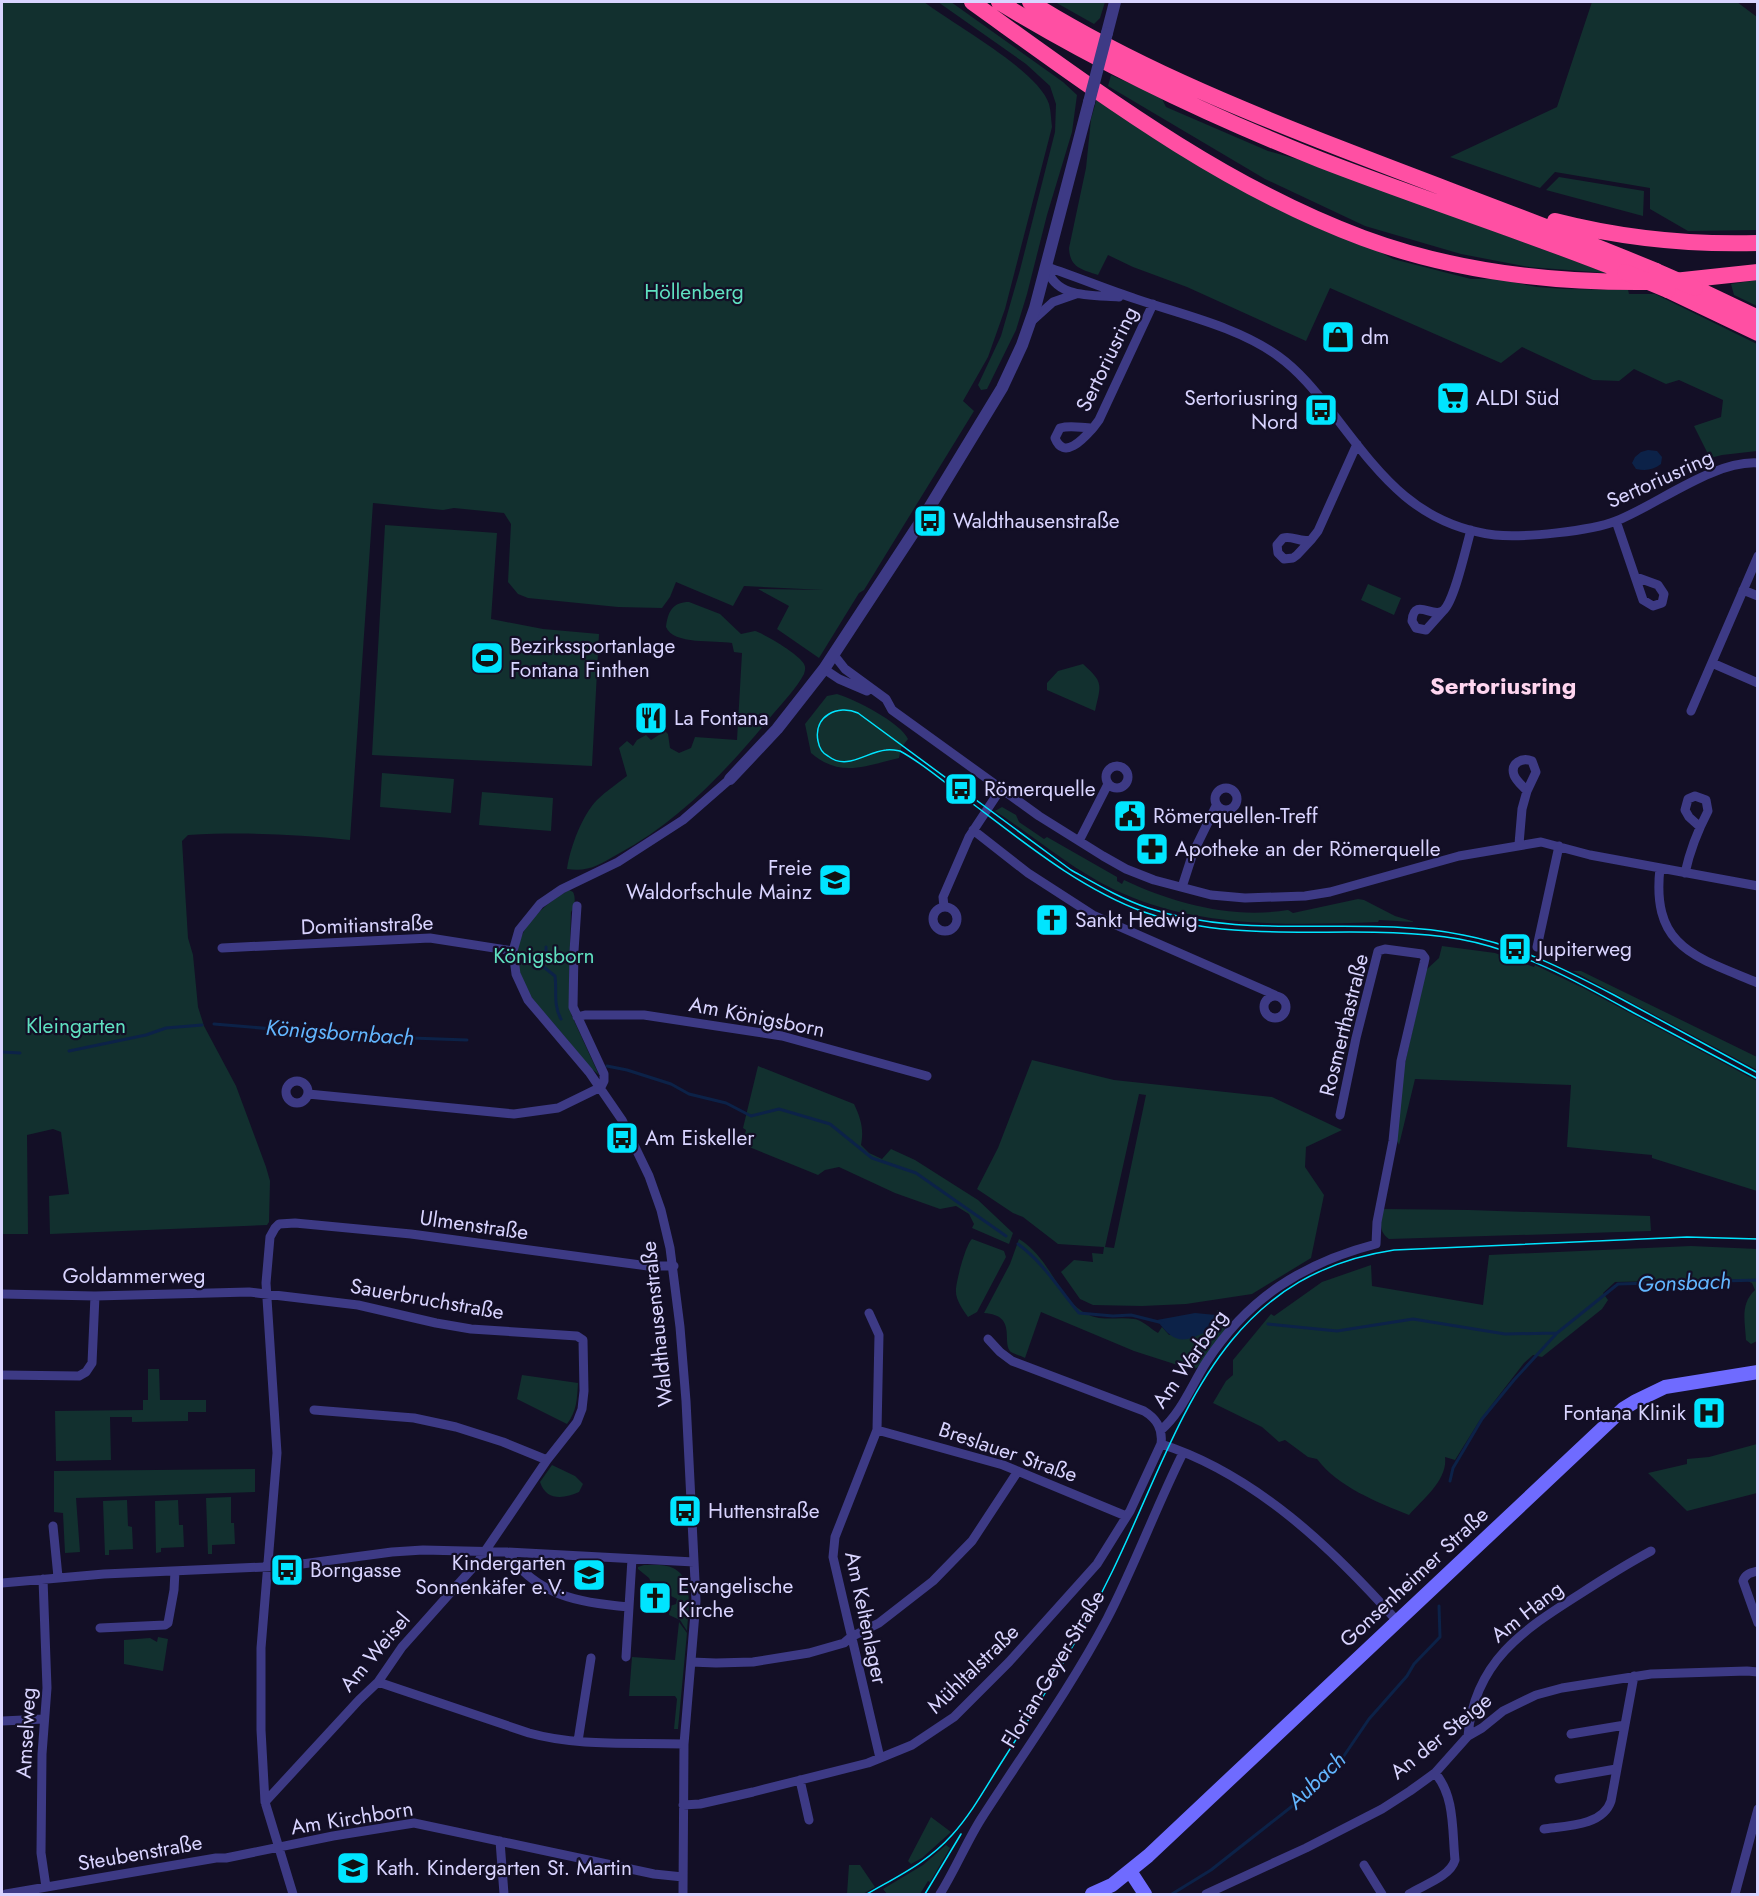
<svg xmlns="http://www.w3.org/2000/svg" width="1759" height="1896" viewBox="0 0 1759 1896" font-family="Jost,sans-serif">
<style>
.green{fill:#12302f;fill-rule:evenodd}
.water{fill:#0c2248}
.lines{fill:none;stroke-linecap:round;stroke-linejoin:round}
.stream{stroke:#0c2248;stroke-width:3}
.minor{stroke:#3d3a85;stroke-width:9}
.tertiary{stroke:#3d3a85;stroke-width:12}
.secondary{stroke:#6f6bff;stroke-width:14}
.motorway{stroke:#ff4fa3;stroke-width:16}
.tram{stroke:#00e5ff;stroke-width:1.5}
.tertiary-bridge{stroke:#3d3a85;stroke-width:12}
.motorway-bridge{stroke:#ff4fa3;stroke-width:16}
.labels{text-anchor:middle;stroke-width:4.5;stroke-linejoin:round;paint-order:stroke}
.park-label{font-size:21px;fill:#5fe0c0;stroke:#130f26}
.poi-label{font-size:21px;fill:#d9d4ff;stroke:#130f26;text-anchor:start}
.street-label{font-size:21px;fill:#d9d4ff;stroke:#130f26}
.water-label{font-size:22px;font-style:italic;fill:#62b6ff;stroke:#130f26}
.quarter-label{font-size:24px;font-weight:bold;fill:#ffd6f0;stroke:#130f26}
</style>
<rect width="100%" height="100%" fill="#130f26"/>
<path class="green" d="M2,2H924C953,24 1039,71 1049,104C1051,111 1051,120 1052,127L1005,309L988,357L963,401L974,411L864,590L859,593L819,658L777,629L789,606L758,589L824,590L744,586L733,606L676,582L670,597L662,608L618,607L528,598L518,594L508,582L511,524L504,513L454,508L443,510L373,503L350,840C294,834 244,832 188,835L182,841L188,938L193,955L198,1007L204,1026L236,1086L266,1167L270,1181L269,1222L267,1225L50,1234L49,1196L69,1194L61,1132L53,1129L27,1135L28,1234H2Z
M938,2H951L1063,82L1077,95L1072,132L1047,215L1027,294L1016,330L987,389L981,390L978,385L1001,336L1020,270L1055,132L1056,104L1050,86L1026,64Z
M1055,2H1105L1100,18L1094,24Z
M1592,2H1737L1757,17V230L1688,231L1650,209V188L1555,172L1540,188L1450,157L1557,107Z
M1111,75L1161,97L1166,107L1268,151L1304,161L1607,273L1529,267L1461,254L1365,226L1265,179L1108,86Z
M1097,98L1393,259L1471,279H1497L1537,287L1564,289L1628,290L1629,294H1655L1757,344V451L1722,455L1710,458L1694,426L1721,417L1723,400L1679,380L1666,384L1634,369L1619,381L1593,380L1522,347L1501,363L1330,288L1306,341L1187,287L1133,267L1108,255L1098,275C1081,269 1070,268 1069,248L1086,168L1091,119Z
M1559,177L1644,191L1643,216L1546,190Z
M1757,280V306L1734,295L1731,284Z
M385,525L497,533L491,619L543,629L599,634L592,766L372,755Z
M1368,584L1401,598L1394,615L1361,600Z
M689,602L720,614L741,634L755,631C765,634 800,655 804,664C806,668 805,670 804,674C796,689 784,701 773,714C728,769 681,820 618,854C599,865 589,872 567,869C570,848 582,815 597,800C606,791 617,784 627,776L619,748L627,741L633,746L637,740L646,735L651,740L665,731L668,734L670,748L679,753L691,748L695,737L737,740L742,653L734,652L732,643C715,640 673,645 666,627C668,611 673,602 689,602Z
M1083,664C1104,683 1101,684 1095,711L1047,690V683L1058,671Z
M837,694C855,699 901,723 908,739L901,748L899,758C865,766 840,778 811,753L805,724L827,696Z
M382,773L454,779L451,813L380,807Z
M482,792L553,798L551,831L479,825Z
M1002,807L1016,815L1019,822L1044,839L1047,837L1117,877V881L1122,884L1124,880C1175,904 1232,919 1288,910L1293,913L1358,899L1364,900L1395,916L1415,922L1379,920L1378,922C1290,925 1195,929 1113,889C1070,868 1035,837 995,811Z
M569,890L573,892C576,898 575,907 571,912L569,976L571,1014L599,1075C584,1063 572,1044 559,1030C549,1018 536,1005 527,991C501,945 530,913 569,890Z
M1442,946L1495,953L1534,967L1535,965L1585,989L1757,1081V1191L1652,1158V1155L1567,1147L1571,1085L1415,1079L1399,1145L1396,1138L1401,1081L1426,970L1439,958Z
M1573,971H1581L1757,1057V1070Z
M1032,1060L1114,1080L1272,1097L1342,1130L1306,1147L1305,1167L1324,1195L1311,1258L1252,1294L1186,1304L1142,1306L1093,1305L1080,1299L1061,1272L1074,1260L1093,1262L1092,1253L1103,1254L1104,1247L1058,1244L1023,1217L1013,1213L977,1189L998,1148ZM1139,1094L1146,1095L1114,1248L1105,1247Z
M758,1066L854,1104C861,1119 864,1129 861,1145L869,1153L882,1159L891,1149L915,1160L978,1200L1013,1233L1009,1244L972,1228L974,1224L969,1214L956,1206L940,1209L895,1193L839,1167L825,1170L818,1175L742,1144L746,1130L743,1128Z
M1382,1209L1469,1210L1650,1216L1651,1231L1389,1239C1378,1232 1381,1221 1382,1209Z
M972,1239L1004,1251L1006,1257L977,1312L968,1317C963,1310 955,1299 956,1290C956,1281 966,1244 972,1239Z
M1019,1239C1050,1258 1057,1295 1083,1312C1101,1323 1115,1316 1134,1319C1141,1319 1151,1329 1158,1333L1162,1327L1169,1335L1216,1321L1217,1310L1232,1319L1200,1366L1193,1370L1134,1351L1041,1312L1025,1358C1021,1356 1014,1354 1011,1352C1001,1343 1018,1315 984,1313L1010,1264Z
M1691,1246L1757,1249V1341L1751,1344L1746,1340C1745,1321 1740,1304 1755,1290L1752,1283L1743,1279L1615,1282L1603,1293L1608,1300L1602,1309L1542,1357L1533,1355L1524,1363L1480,1420L1455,1460L1445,1457C1448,1480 1423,1499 1409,1515C1377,1502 1338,1487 1317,1459L1308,1457L1285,1440L1279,1442L1262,1427L1213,1403L1226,1381L1233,1375V1360L1271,1314L1274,1316L1322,1282L1371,1265L1372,1286L1483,1305L1489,1255Z
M148,1369H159L160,1400H206V1412H188V1421L132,1422V1417H110L111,1460L56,1461L55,1411L143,1410V1400H148Z
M522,1375L578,1383C577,1399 577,1411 567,1424L517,1399Z
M1757,1444V1493L1687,1511L1648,1473L1687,1464V1459L1709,1457Z
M552,1465L575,1476L583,1484L579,1492C564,1499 546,1501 540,1482Z
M255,1469V1492L76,1498L80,1552L65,1553L63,1513L54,1512V1471Z
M231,1497V1523H234L235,1544L212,1545V1554H208L206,1498Z
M127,1500L128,1526L132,1527L133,1549L109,1550V1555H105L103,1501Z
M178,1500L179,1525H183L184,1547L161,1548V1552L156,1553L155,1501Z
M644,1565C653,1565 666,1564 673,1568C695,1579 688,1611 687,1631L680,1620L669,1615L670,1606L676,1604L677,1599L671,1596L669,1590L654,1588L649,1578L638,1569V1567Z
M679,1622L687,1633L678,1729H674L677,1699L675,1696H629L632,1657L675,1660Z
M158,1637L168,1639L163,1671L124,1664V1640L150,1638L157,1642Z
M931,1817L951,1832L922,1858L911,1864L908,1861Z
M946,1845L950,1848L930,1882L928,1881L920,1894H887L883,1889L923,1865Z
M849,1865H860L875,1887L863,1894H847Z"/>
<path class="water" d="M1648,450L1657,451L1662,457L1661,464C1653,470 1646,471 1636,469L1632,463L1635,457L1641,452Z
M1195,1313L1216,1315L1215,1328C1187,1340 1177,1349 1157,1320Z"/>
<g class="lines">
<path class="stream" d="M546,947V952L540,958V964L555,976C557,991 553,1005 561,1019
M214,1024L356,1036L467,1040
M69,1051L146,1035L166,1028L202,1025
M2,1052L20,1053
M607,1066L627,1070L671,1084L689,1094L726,1103L751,1116L779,1109L830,1124L872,1158L916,1173L1006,1236
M1018,1244C1045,1264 1058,1288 1079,1313L1113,1316L1131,1315L1163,1323
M1214,1321H1223
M1268,1324L1337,1331L1413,1319L1505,1334L1557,1333
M1450,1481L1453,1468L1482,1419L1514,1380L1557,1333L1618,1284L1758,1280
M1172,1894L1211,1870L1319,1785L1337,1766L1369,1719L1407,1676L1414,1664L1440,1637L1439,1606"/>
<path class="minor" d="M1047,267C1077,277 1106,289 1136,299C1183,315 1238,327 1278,356C1299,371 1315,391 1331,411C1378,472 1414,525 1495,535C1523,538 1591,531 1616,521C1657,505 1714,460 1758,463
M1047,267C1054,299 1093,295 1119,297
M1033,320L1053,302L1076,294
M1093,428C1084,438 1064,461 1055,438L1060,428C1071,425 1081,428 1093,428L1099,420L1153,304
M1616,521L1643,600L1653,606L1662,603L1664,594L1658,585L1636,577
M1311,540L1297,555L1293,558L1284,559L1278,553L1277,545L1283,538C1293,535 1299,543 1311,540L1318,531L1357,444
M1743,590L1758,596
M1443,611L1426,630L1416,628L1412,621C1414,596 1434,620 1444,610C1455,599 1466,547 1471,530
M834,655L845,669L886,699L892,710L1039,816L1103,856L1126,869L1154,880L1211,895L1245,898L1305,896L1330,892L1459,856L1541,842L1590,855L1758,886
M1712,663L1758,683
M824,669L839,679L867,691
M1691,711L1758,556
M1106 777a11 11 0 1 1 22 0a11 11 0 1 1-22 0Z
M1215 799a11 11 0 1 1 22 0a11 11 0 1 1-22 0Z
M973,830L1028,873L1093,915L1275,995
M1079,841L1108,784
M1519,844L1522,809L1527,791L1536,772L1532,761C1522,757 1510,763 1514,775C1516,781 1523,786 1527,791
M1660,868C1651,948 1696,957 1758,983
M1685,873C1690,850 1697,832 1708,811L1706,800L1695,796L1688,799L1685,810L1689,817L1699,826
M1182,887L1193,853L1216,806
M577,906L574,951L573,1007L604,1074V1081L601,1087
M944,907L943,897L969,837L1002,787
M933 919a12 12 0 1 1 24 0a12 12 0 1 1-24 0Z
M1537,947L1559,846
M222,948L430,938L513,951
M1264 1007a11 11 0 1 1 22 0a11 11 0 1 1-22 0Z
M577,1017L585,1015H644L782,1036L927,1076
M286 1092a11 11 0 1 1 22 0a11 11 0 1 1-22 0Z
M308,1094L514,1114L558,1108L601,1087
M2,1294L95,1296L249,1292L358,1305L436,1323L471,1329L577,1336L583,1340L584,1391L582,1409L577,1422L547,1460L477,1563L402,1647L378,1682L359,1700L265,1802
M869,1313L879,1335L877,1430L835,1537L833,1557L880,1758
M2,1375L79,1376L86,1372L92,1363L95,1296
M314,1410L414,1418L456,1427L503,1442L547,1460
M877,1430L1003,1465L1126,1516
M1161,1430C1182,1412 1192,1384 1207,1361C1248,1298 1303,1263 1376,1244L1377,1222L1393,1141L1401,1061L1424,963L1425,958L1422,954L1385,949L1378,951L1356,1038L1340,1115
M1161,1444C1255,1474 1333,1549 1397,1621
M53,1526L58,1577
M507,1552C537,1596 580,1603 629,1607L632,1559
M1758,1571C1750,1573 1745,1574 1743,1581L1758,1623
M43,1579L47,1688L42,1754L41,1853L46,1887
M2,1583L104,1574L287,1566L392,1552L423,1550L507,1552L694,1562
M100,1628L165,1625L168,1623L174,1590L175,1571
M626,1657L629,1607
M691,1662L716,1663L753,1662L809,1653L844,1643L851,1637L879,1623L933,1581L972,1541L1018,1471
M378,1682L529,1733C579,1747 633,1742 684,1744
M2,1721L44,1719
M1571,1734L1625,1725
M1468,1736C1474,1662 1523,1630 1580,1594C1603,1579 1627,1564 1651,1551
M578,1741L591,1658
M1559,1779L1616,1769
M800,1780L809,1820
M683,1805L700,1804L753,1792L868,1763L912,1745L954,1717L1009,1662L1097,1564L1130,1511L1161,1444C1163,1429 1157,1419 1144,1411L1012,1361L1000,1352L988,1339
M1544,1829C1566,1826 1603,1826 1611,1801L1634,1676
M500,1841L504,1894
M1364,1865L1382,1894
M6,1894L216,1858H226L333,1836L414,1823L654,1874L683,1877
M293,1894L265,1802L261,1730V1648L277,1453L266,1283L270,1237L275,1228L279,1224L295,1223L411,1234L648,1266H674
M683,1894L684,1744L696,1601L686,1401L680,1327L670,1248L661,1210L649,1176L622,1120L589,1072L528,1000L516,974L513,951L519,930L540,904L562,889L618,862L683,820L730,779
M940,1894C955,1870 966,1843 981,1819C1024,1752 1070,1689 1107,1619C1135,1565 1156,1507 1183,1453
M1206,1894L1306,1848L1382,1809L1410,1791L1435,1773L1468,1736L1482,1728L1503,1711L1536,1695L1562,1688L1651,1674L1747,1671L1758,1672
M1409,1894C1423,1885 1450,1877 1455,1860C1452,1830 1455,1796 1435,1773
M1735,1894L1758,1809"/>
<path class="tertiary" d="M1107,33L1115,2
M730,779L777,729L824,669L923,518L1002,388L1022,345L1035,308L1089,102"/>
<path class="secondary" d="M1130,1871L1145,1894
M1092,1894L1112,1885L1148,1856L1623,1409L1636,1401L1665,1387L1758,1372"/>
<path class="motorway" d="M972,2C1095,90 1220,185 1363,238C1455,272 1552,283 1649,282
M999,2C1101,64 1210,116 1321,160C1422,199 1525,232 1625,272
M1030,2C1128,63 1234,107 1342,149C1447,190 1553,228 1656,271
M1555,221C1621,238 1689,245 1758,243
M1674,281L1758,272
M1695,288L1758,318
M1668,290L1758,333"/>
<path class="tram" d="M1758,1073C1710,1047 1662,1021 1614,995C1566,970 1517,945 1463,935C1360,914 1250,942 1148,908C1121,899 1096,884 1071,870L858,713C838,704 813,716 818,741C819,747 822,753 828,756C847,771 866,752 886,750C891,749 895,750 900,751C922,763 942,780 961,795C1019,838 1076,887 1144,912C1245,948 1355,921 1459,939C1521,950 1578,982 1632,1012C1674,1034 1716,1057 1758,1079
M867,1894C898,1876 928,1862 952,1835C972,1813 987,1785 1003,1760C1042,1699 1080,1638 1112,1572C1180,1432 1214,1277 1394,1250L1687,1237L1758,1239
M925,1894L961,1834"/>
<path class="tertiary-bridge" d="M1089,102L1107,33"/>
<path class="motorway-bridge" d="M1656,271L1695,288
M1625,272L1668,290"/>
</g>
<defs>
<symbol id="shop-square" viewBox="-11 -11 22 22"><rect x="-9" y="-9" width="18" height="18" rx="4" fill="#00e5ff" stroke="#130f26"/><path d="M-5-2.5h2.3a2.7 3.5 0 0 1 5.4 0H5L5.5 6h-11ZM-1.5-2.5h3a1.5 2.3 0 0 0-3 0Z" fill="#111"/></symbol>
<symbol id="supermarket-square" viewBox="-11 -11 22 22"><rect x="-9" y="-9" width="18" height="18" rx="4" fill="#00e5ff" stroke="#130f26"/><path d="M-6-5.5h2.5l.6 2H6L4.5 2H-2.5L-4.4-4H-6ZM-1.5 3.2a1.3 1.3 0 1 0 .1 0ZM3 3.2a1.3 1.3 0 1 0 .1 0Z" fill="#111"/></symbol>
<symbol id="bus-square" viewBox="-11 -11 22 22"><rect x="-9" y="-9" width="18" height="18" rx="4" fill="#00e5ff" stroke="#130f26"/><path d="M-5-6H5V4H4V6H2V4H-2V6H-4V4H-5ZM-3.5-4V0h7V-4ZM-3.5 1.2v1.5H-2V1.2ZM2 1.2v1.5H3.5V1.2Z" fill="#111"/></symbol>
<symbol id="stadium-square" viewBox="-11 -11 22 22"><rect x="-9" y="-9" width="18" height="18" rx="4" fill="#00e5ff" stroke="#130f26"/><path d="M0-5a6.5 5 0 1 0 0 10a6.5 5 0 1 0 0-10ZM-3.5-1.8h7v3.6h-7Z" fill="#111"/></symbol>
<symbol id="restaurant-square" viewBox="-11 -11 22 22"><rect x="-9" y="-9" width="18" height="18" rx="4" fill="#00e5ff" stroke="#130f26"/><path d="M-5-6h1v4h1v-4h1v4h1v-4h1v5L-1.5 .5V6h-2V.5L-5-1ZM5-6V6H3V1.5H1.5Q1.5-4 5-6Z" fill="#111"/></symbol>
<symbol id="civic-square" viewBox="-11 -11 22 22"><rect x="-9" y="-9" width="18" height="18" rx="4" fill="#00e5ff" stroke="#130f26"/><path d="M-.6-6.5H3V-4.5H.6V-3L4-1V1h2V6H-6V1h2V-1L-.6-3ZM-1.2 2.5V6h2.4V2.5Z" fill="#111"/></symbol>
<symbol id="pharmacy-square" viewBox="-11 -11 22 22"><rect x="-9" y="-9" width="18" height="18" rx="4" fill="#00e5ff" stroke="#130f26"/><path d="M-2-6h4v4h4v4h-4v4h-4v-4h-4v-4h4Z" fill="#111"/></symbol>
<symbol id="school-square" viewBox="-11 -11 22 22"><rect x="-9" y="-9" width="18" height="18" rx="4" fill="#00e5ff" stroke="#130f26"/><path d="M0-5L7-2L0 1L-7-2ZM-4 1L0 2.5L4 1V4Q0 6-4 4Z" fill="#111"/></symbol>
<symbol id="church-square" viewBox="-11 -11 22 22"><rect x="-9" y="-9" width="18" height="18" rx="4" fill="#00e5ff" stroke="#130f26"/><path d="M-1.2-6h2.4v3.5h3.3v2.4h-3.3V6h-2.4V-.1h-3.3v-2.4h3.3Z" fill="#111"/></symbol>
<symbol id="hospital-square" viewBox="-11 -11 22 22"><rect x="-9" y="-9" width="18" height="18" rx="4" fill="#00e5ff" stroke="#130f26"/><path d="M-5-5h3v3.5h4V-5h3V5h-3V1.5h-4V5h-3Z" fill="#111"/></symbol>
</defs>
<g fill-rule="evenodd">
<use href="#shop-square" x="1319" y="318" width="38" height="38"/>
<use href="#supermarket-square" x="1434" y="379" width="38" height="38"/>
<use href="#bus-square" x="1302" y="391" width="38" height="38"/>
<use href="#bus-square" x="911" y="502" width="38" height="38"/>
<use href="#stadium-square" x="468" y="639" width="38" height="38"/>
<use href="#restaurant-square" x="632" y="699" width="38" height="38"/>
<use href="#bus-square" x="942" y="770" width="38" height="38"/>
<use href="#civic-square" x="1111" y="797" width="38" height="38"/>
<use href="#pharmacy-square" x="1133" y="830" width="38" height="38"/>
<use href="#school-square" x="816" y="861" width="38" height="38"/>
<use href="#church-square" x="1033" y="901" width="38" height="38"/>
<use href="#bus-square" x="1496" y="930" width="38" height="38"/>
<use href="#bus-square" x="603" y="1119" width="38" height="38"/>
<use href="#hospital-square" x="1690" y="1394" width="38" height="38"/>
<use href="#bus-square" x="666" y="1492" width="38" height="38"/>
<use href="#bus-square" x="268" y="1551" width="38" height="38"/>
<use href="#school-square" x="570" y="1556" width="38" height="38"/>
<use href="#church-square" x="636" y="1579" width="38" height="38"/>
<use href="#school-square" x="334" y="1849" width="38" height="38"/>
</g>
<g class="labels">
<g class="park-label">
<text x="694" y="299">Höllenberg</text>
<text x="544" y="963">Königsborn</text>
<text x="76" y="1033">Kleingarten</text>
</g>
<g class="poi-label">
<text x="1361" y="344">dm</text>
<text x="1298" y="405" text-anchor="end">Sertoriusring<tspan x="1298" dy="24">Nord</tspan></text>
<text x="1476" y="405">ALDI Süd</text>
<text x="953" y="528">Waldthausenstraße</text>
<text x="510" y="653">Bezirkssportanlage<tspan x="510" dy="24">Fontana Finthen</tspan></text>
<text x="674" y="725">La Fontana</text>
<text x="984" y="796">Römerquelle</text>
<text x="1153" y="823">Römerquellen-Treff</text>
<text x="1175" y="856">Apotheke an der Römerquelle</text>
<text x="812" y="875" text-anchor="end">Freie<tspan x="812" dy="24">Waldorfschule Mainz</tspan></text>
<text x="1075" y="927">Sankt Hedwig</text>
<text x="1538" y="956">Jupiterweg</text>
<text x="645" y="1145">Am Eiskeller</text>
<text x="1686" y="1420" text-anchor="end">Fontana Klinik</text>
<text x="708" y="1518">Huttenstraße</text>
<text x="566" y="1570" text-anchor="end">Kindergarten<tspan x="566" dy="24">Sonnenkäfer e.V.</tspan></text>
<text x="310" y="1577">Borngasse</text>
<text x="678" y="1593">Evangelische<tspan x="678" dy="24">Kirche</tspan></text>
<text x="376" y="1875">Kath. Kindergarten St. Martin</text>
</g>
<g class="street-label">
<text transform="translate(1107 359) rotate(-64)" y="7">Sertoriusring</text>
<text transform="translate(1660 479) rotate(-24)" y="7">Sertoriusring</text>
<text transform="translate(367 925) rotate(-2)" y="7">Domitianstraße</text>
<text transform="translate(757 1017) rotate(11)" y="7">Am Königsborn</text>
<text transform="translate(1344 1025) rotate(-76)" y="7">Rosmerthastraße</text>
<text transform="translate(474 1225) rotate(8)" y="7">Ulmenstraße</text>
<text x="134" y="1283">Goldammerweg</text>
<text transform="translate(427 1299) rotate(10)" y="7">Sauerbruchstraße</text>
<text transform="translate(657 1324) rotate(-96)" y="7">Waldthausenstraße</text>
<text transform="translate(1190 1359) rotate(-55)" y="7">Am Warberg</text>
<text transform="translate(1008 1452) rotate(19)" y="7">Breslauer Straße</text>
<text transform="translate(1414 1577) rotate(-43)" y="7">Gonsenheimer Straße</text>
<text transform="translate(1527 1612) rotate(-38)" y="7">Am Hang</text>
<text transform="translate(866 1618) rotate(78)" y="7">Am Keltenlager</text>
<text transform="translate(375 1652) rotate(-50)" y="7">Am Weisel</text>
<text transform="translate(973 1669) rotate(-44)" y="7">Mühltalstraße</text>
<text transform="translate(1053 1669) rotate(-59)" y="7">Florian-Geyer-Straße</text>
<text transform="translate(26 1733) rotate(-87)" y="7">Amselweg</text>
<text transform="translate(1441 1736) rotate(-39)" y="7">An der Steige</text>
<text transform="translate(352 1818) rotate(-9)" y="7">Am Kirchborn</text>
<text transform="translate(140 1853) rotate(-10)" y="7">Steubenstraße</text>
</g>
<g class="water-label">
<text transform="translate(340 1032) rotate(4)" y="8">Königsbornbach</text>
<text transform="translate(1684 1282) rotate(-2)" y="8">Gonsbach</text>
<text transform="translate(1316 1780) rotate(-44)" y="8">Aubach</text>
</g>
<g class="quarter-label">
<text x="1503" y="694">Sertoriusring</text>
</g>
</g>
<rect width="1759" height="1896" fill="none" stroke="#d9d4ff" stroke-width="6"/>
</svg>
